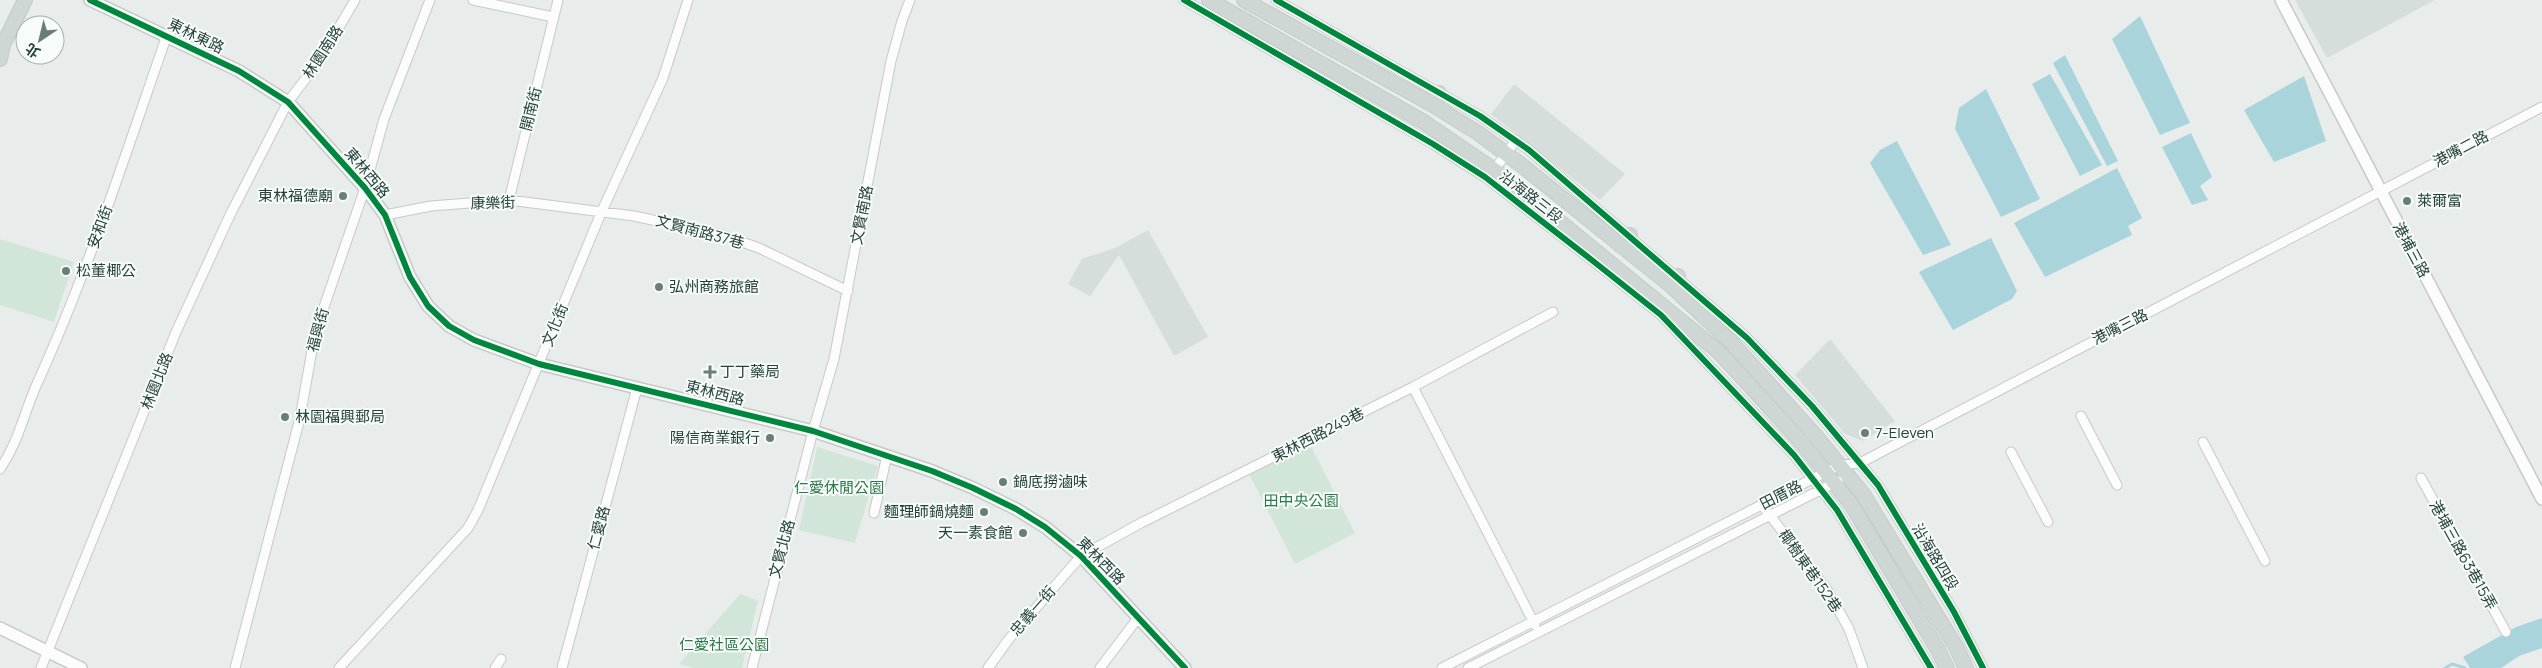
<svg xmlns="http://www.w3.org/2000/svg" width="2542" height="668" viewBox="0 0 2542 668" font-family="Manrope,'Noto Sans TC',sans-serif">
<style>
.built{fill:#d6dedb}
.green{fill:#d1e6d8}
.water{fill:#a9d4db}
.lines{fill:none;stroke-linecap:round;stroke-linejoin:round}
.stream{stroke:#a9d4db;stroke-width:3}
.minor-casing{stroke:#c5cac8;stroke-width:11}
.tertiary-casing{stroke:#c5cac8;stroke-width:14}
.primary-casing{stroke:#c3ccc9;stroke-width:16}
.minor{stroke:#fcfcfc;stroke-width:9}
.tertiary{stroke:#fcfcfc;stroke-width:11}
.primary{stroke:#cfd7d5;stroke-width:14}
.cycleway-casing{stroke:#f7fbf9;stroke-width:9}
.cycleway{stroke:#00873e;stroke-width:6}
.poi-dot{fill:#697e78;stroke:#f7fbf9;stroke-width:2}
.labels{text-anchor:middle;stroke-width:4;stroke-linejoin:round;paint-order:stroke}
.street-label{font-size:15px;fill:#24423a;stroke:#f7fbf9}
.poi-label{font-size:15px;fill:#24423a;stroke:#f7fbf9;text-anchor:start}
.park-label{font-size:15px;fill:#2d7a4b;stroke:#f7fbf9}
</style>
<rect width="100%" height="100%" fill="#e8edeb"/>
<path class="built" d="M2295,0H2435L2327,58Z
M1514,84L1625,174L1600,200L1491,114Z
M1148,230L1208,337L1174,356L1119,255L1090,296L1068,284L1082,259L1115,248Z
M1830,339L1895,421L1863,441L1845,434L1795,375Z"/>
<path class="green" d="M0,239L74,262L54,322L0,305Z
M1310,444L1355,533L1295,564L1249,474Z
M817,447L878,466L855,543L799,530Z
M740,594L758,601L742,668H693L679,664Z"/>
<path class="water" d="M2140,16L2190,123L2160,135L2112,39Z
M2065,55L2118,161L2107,166L2053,63Z
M2050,74L2102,165L2080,176L2032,84Z
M2304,76L2326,141L2274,162L2244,110Z
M1986,89L2040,199L2001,217L1955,129L1959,108Z
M2191,133L2212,177L2200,186L2208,200L2192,205L2162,147Z
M1897,141L1951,245L1923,255L1870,163L1880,150Z
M2117,168L2142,218L2128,226L2132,235L2045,277L2014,223Z
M1991,238L2017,291L2012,299L1953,330L1919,272Z
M2542,618V648L2519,656L2501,668H2470L2463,657L2516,627Z"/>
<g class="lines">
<path class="stream" d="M2445,668L2452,664L2465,668"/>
<defs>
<path id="minor" d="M473,0L553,17
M1184,0L1433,144L1485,177L1593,261L1661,315L1794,455L1837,510L1931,668
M1276,0L1480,116L1529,150L1747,338L1812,406L1878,485L1954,612L1983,668
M1492,173L1516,140
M509,200L558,0
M385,215L431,206L509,200L634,216L722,235L759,248L848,291
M1413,387L1535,625
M2081,416L2117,485
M2203,442L2265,561
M2011,452L2048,522
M0,469C19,441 23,416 36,386C88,272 126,153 167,35
M2421,478L2506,632
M1762,505L1828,591L1849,629L1863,668
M874,513L887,455
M41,668L176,332L230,215L288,102L319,61L355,0
M235,668L300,418L315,333L365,188L384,119L430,0
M339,668L468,528L478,510L601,213L663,78L688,0
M495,668L501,659
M562,668L637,388
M752,668L813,431L834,359L891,61L902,21L910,0
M988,668L1009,639L1081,556L1141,523L1413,387L1553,312
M1100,668L1138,618
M1442,668L1826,472L1840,465L1860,463L2542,107
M1468,668L1838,481"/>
<path id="tertiary" d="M90,0L239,71L288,102L365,188L385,215L410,277L428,306L449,326L474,340L539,364L813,431L932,471L973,488L1016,509L1045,527L1081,556L1185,668
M2281,0L2542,499
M0,628L81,668"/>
<path id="primary" d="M1209,0L1424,122L1506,178L1719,352L1805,446L1851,504L1938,650L1947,668
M1244,0L1433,105L1478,133L1520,164L1669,284L1730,341L1815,435L1863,494L1956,647L1966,668
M0,59L3,45L25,0
M1433,105L1439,93
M1621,246L1630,235
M1669,284L1678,276"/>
</defs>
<use href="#minor" class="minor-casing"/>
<use href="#tertiary" class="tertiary-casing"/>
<use href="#primary" class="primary-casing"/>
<use href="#minor" class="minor"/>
<use href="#tertiary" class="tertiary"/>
<use href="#primary" class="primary"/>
<defs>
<path id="cycleway" d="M90,0L239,71L288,102L365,188L385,215L410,277L428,306L449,326L474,340L539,364L813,431L932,471L973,488L1016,509L1045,527L1081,556L1185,668
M1184,0L1433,144L1485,177L1593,261L1661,315L1794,455L1837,510L1931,668
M1276,0L1480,116L1529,150L1747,338L1812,406L1878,485L1954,612L1983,668"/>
</defs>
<use href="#cycleway" class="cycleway-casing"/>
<use href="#cycleway" class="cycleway"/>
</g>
<g class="poi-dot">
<circle cx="343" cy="196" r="5"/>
<circle cx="2407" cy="201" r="5"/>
<circle cx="66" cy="271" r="5"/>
<circle cx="659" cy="287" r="5"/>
<path d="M707.5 364.5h5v5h5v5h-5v5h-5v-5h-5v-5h5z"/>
<circle cx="285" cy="417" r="5"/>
<circle cx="1865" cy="433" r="5"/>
<circle cx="770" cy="438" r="5"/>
<circle cx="1003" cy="482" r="5"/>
<circle cx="984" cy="512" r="5"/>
<circle cx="1023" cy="533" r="5"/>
</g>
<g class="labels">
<g class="street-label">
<text transform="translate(196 36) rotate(26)" y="5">東林東路</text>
<text transform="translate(323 52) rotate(-57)" y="5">林園南路</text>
<text transform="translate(531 109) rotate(-76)" y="5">開南街</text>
<text transform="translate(2461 149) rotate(-28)" y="5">港嘴二路</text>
<text transform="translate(367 173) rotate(50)" y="5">東林西路</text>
<text transform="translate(1531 197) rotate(38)" y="5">沿海路三段</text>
<text transform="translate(493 203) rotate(-1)" y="5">康樂街</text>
<text transform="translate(862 215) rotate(-79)" y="5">文賢南路</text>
<text transform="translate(100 227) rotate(-70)" y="5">安和街</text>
<text transform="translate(700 232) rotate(15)" y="5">文賢南路37巷</text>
<text transform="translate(2411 250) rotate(62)" y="5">港埔三路</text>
<text transform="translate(555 325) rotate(-68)" y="5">文化街</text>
<text transform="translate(2120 327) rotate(-27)" y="5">港嘴三路</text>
<text transform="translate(318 330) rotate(-75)" y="5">福興街</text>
<text transform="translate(157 381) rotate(-68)" y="5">林園北路</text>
<text transform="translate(715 393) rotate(14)" y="5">東林西路</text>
<text transform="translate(1318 435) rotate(-27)" y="5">東林西路249巷</text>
<text transform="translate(1781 495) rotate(-27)" y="5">田厝路</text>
<text transform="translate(599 528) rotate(-75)" y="5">仁愛路</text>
<text transform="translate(782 549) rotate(-75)" y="5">文賢北路</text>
<text transform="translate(2463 555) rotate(61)" y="5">港埔三路63巷15弄</text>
<text transform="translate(1935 557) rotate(59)" y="5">沿海路四段</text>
<text transform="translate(1101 561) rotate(45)" y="5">東林西路</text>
<text transform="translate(1810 571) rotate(55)" y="5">椰樹東巷152巷</text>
<text transform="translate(1033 611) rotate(-49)" y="5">忠義一街</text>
</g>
<g class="poi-label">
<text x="333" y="201" text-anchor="end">東林福德廟</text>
<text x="2417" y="206">萊爾富</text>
<text x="76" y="276">松董椰公</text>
<text x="669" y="292">弘州商務旅館</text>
<text x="720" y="377">丁丁藥局</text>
<text x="295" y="422">林園福興郵局</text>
<text x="1875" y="438">7-Eleven</text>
<text x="760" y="443" text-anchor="end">陽信商業銀行</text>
<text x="1013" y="487">鍋底撈滷味</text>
<text x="974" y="517" text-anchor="end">麵理師鍋燒麵</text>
<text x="1013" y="538" text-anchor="end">天一素食館</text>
</g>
<g class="park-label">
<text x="839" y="493">仁愛休閒公園</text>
<text x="1301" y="506">田中央公園</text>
<text x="724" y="650">仁愛社區公園</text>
</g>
</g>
<g transform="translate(40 40) rotate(215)"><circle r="24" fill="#f7fbf9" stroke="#a3b1ad"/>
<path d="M0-4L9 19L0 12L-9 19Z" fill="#697e78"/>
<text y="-8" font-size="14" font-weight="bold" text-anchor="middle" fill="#24423a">北</text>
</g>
</svg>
